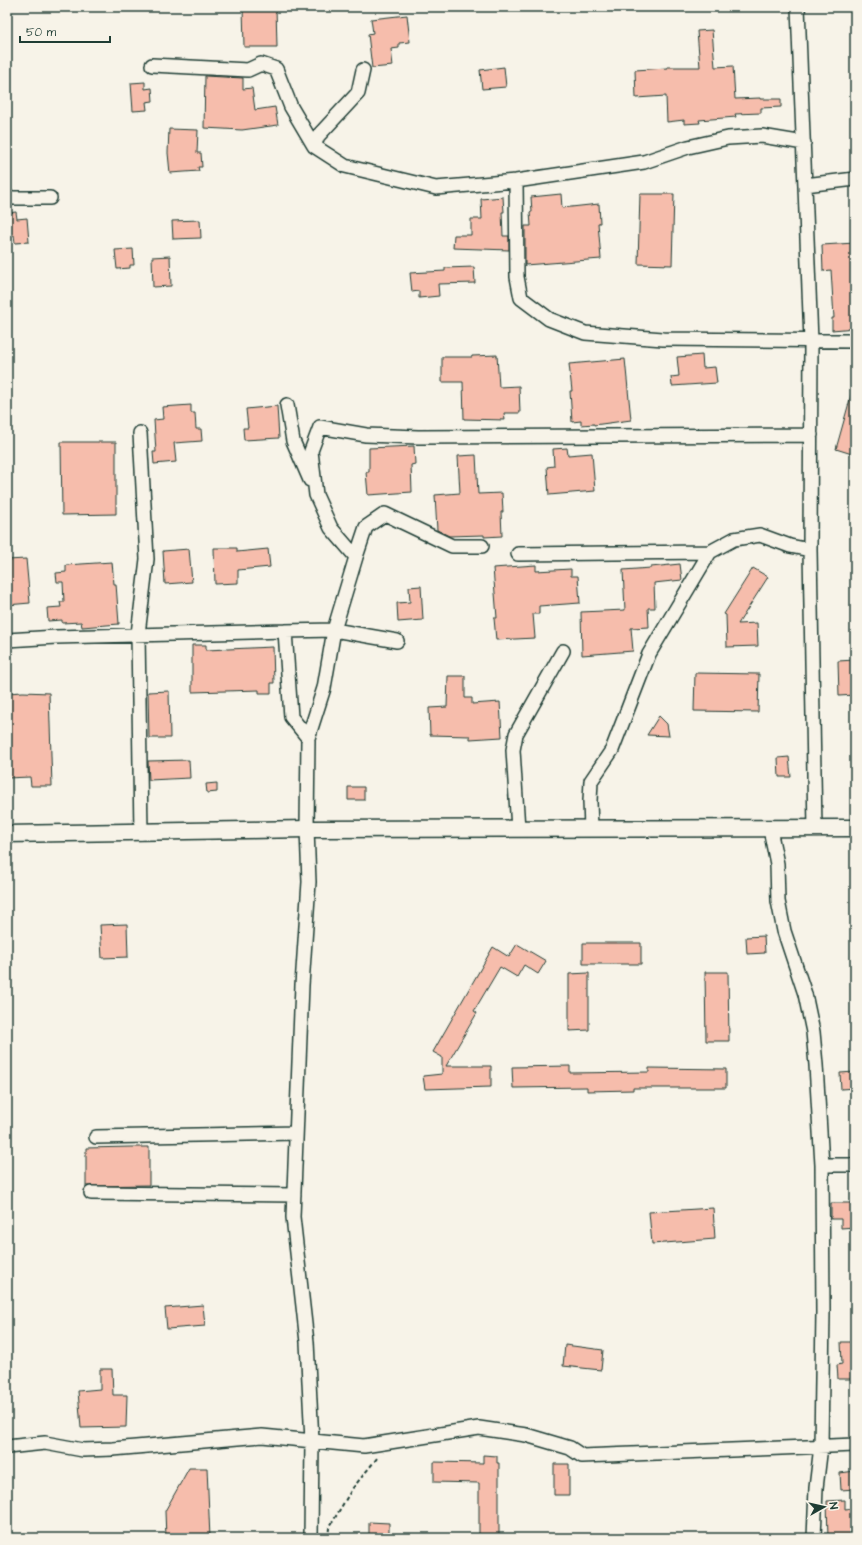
<svg xmlns="http://www.w3.org/2000/svg" width="862" height="1545" viewBox="0 0 862 1545" font-family="'Architects Daughter',sans-serif">
<style>
.building{fill:#f6bdac;stroke:#1f3d34}
.lines{fill:none;stroke-linecap:round;stroke-linejoin:round}
.minor-casing{stroke:#1f3d34;stroke-width:16}
.tertiary-casing{stroke:#1f3d34;stroke-width:19}
.path{stroke:#1f3d34;stroke-width:2;stroke-dasharray:4 3;stroke-linecap:butt}
.minor{stroke:#f7f3e8;stroke-width:13}
.tertiary{stroke:#f7f3e8;stroke-width:16}
</style>
<rect width="100%" height="100%" fill="#f7f3e8"/>
<filter id="ink" filterUnits="userSpaceOnUse"><feTurbulence type="fractalNoise" baseFrequency=".025" numOctaves="2"/><feDisplacementMap in="SourceGraphic" scale="8" xChannelSelector="R" yChannelSelector="G"/><feConvolveMatrix kernelMatrix="1 2 1 2 8 2 1 2 1" color-interpolation-filters="sRGB"/></filter>
<g filter="url(#ink)">
<path class="building" d="M243,7H276L277,47H244Z
M407,15L410,42L399,43V48L391,49L393,66L372,68L368,34L373,33L371,19Z
M712,30L715,67L733,66L735,99L760,98V99H781V107L761,108V113L735,114L736,117L699,120L700,123L684,124V120L667,122L666,96L636,98L635,70L667,68V67H700L697,31Z
M504,67L506,87L482,89L480,70Z
M205,76L243,78V89L252,88L255,110L275,107L278,125L242,130L204,128Z
M145,82V89L152,88L153,101L146,102L147,110L133,111L131,83Z
M169,129L198,130L197,153H201L202,167H198L199,171L170,173L168,153Z
M561,194L562,208L599,204L600,223H598L601,259L525,265V226H531L530,212H532L531,197Z
M640,194H674L672,265L638,264Z
M503,197L504,212H502L503,236H509V250L453,248L454,235H471V219H482L481,199Z
M16,212L17,219L27,218L29,242L15,243L14,235L7,236V213Z
M200,220L201,238L173,239L172,221Z
M855,243V328L832,330V318H834L831,270L823,271L822,245Z
M133,249L134,265H130V268L117,269L115,250Z
M170,256L171,286L153,287L152,257Z
M474,267L475,283L438,284L439,296L419,298V291L412,292L410,273L445,271V268Z
M497,355L499,387L519,386L520,413H504L505,420L464,419L463,382H442V357H472V356Z
M702,355L703,368L715,367L717,383L672,386L671,377L679,376L677,357Z
M625,359L631,420L594,425V424L581,425V421L572,422L570,391H572L569,364Z
M852,392H855V455L836,449Z
M191,405V413H195L196,429H201L202,441L174,443L176,462L154,464L153,452H156L154,420L163,419L162,407Z
M277,406L279,438L244,440L243,428H248L246,409Z
M61,442H116V514L62,515Z
M414,446L415,464L411,465L412,492L368,495L366,472H369V448Z
M567,448L568,455L592,453L595,491L549,495L547,467L554,466L553,449Z
M476,455L478,494L502,493L503,512H501L502,536L484,537V535L449,536L437,530L435,495L460,493L458,456Z
M214,548H237V552L268,549L270,567L238,570V583L215,584Z
M189,549L192,582L165,584L163,551Z
M26,559L30,603L7,605V560Z
M112,562L114,584H116L119,624L82,627L81,622L62,623V620L48,621L47,608L61,607L60,602H64L63,582H57L56,573L66,572V565Z
M680,564L682,580L654,583L655,608H648L649,627L631,628L633,651L582,655L581,612L625,610L623,570L651,568V567Z
M536,565V571L571,569V576H578L580,603L539,606V614H533L535,638L496,640L494,618H497L493,568Z
M753,568L768,577L738,624L757,623L758,646L727,647L726,615L724,614Z
M421,586L423,620L398,622L397,603L410,602L409,587Z
M192,645H206V650L273,647L274,683H271V693H259V690L192,692Z
M855,660V695L839,696L838,661Z
M695,673L759,674L758,712L694,711Z
M448,676H465V698H472V704L500,702L502,737L470,739V736L430,735L429,708L447,707Z
M169,691L170,738H149L148,692Z
M23,692L49,693L52,786H31L30,777L7,778V693Z
M659,716L667,724L669,736L647,735Z
M789,757L791,777H779L778,758Z
M189,760L190,778L149,780L148,761Z
M217,783V792L207,793L206,784Z
M348,787H364V800H348Z
M127,924L128,957L102,958L100,925Z
M764,936L765,953L747,954L746,937Z
M583,943H641V964H583Z
M517,944L546,961L538,974L524,965L517,977L500,967L474,1011L477,1013L446,1066H491V1087L425,1089L423,1076L442,1074V1057L433,1052L493,947L509,957Z
M705,972H728L729,1041H706Z
M589,973V1030L569,1031V974Z
M570,1066V1073L649,1072V1068L726,1069V1088H633V1090L587,1091V1087L513,1088L512,1067Z
M855,1072V1088L841,1089L840,1073Z
M131,1147H149V1185L86,1186V1148Z
M831,1203H855V1227L841,1228V1219H831Z
M713,1208L715,1239L652,1244L649,1212Z
M203,1305L205,1326L167,1329L165,1308Z
M841,1342H855V1358H852L853,1379H838L837,1365L842,1364Z
M565,1345L603,1350L601,1370L563,1366Z
M100,1369H112L113,1395H127L126,1427L81,1428L78,1391L100,1389Z
M483,1455L497,1456V1463H499V1538H479V1483L434,1482V1462L483,1463Z
M554,1464H569V1495H554Z
M189,1468H207L210,1538H166L165,1511Z
M855,1471V1489L841,1490L840,1473Z
M845,1500V1509L855,1508V1538H828L827,1501Z
M369,1522L389,1523V1538H369Z"/>
<g class="lines">
<defs>
<path id="minor" d="M798,7L811,341L810,550L815,829
M152,65L248,70L261,64L276,69L291,107L314,146L345,166L436,188L516,181L644,162L688,147L728,138L762,136L804,143
M314,146L318,136L358,93L363,70
M516,181L517,277L521,298L549,319L585,333L663,339L855,341
M805,185L855,179
M7,198H50
M287,405L293,441L310,480
M140,433L147,559L138,634L141,833
M518,554L710,552L734,539L760,535L790,546L810,550
M356,557L331,528L316,495L311,451L320,427L366,435L418,437L811,435
M7,640L56,637L285,631
M308,738L291,717L285,631L334,630L397,641
M518,829L513,750L516,734L563,651
M591,829L590,801L591,781L612,750L649,654L710,552
M770,829L777,864L778,901L784,931L805,994L813,1032L816,1065L822,1165L823,1312L821,1446L816,1488L814,1538
M96,1137L296,1133
M822,1165H855
M91,1193L294,1195
M7,1447L45,1443L83,1450L113,1449L262,1436L364,1446L479,1428L526,1435L570,1448L582,1456L855,1445
M311,1538L312,1441L307,1342L293,1217L302,985L309,882L307,829L308,738L324,688L334,630L356,557L366,527L385,514L452,546H482"/>
<path id="tertiary" d="M7,834L307,829L855,828"/>
</defs>
<use href="#minor" class="minor-casing"/>
<use href="#tertiary" class="tertiary-casing"/>
<path class="path" d="M328,1538L329,1528L352,1489L378,1457"/>
<use href="#minor" class="minor"/>
<use href="#tertiary" class="tertiary"/>
</g>
</g>
<rect width="862" height="1545" fill="none" stroke="#f7f3e8" stroke-width="24"/>
<rect x="12" y="12" width="838" height="1521" fill="none" stroke="#1f3d34" stroke-width="1.5" filter="url(#ink)"/>
<g transform="translate(824 1507) rotate(82)" stroke="#f7f3e8" stroke-width="3" paint-order="stroke">
<path d="M0-3L7 15L0 10L-7 15Z" fill="#1f3d34"/>
<text y="-6" font-size="11" font-weight="bold" text-anchor="middle" fill="#1f3d34">N</text>
</g>
<path d="M20 36v6h90v-6" fill="none" stroke="#1f3d34" stroke-width="2"/>
<text x="26" y="36" font-size="12" fill="#1f3d34" stroke="#f7f3e8" stroke-width="3" paint-order="stroke">50 m</text>
</svg>
